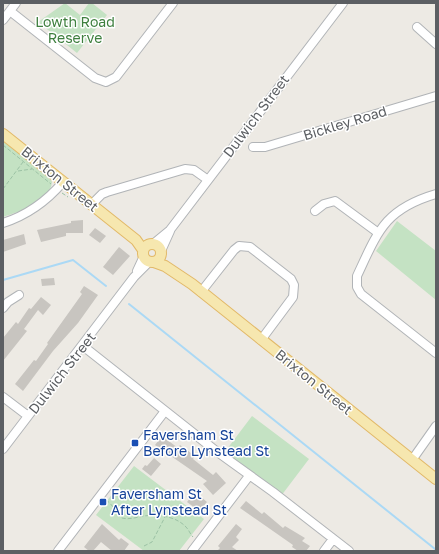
<svg xmlns="http://www.w3.org/2000/svg" width="439" height="554" viewBox="0 0 439 554" font-family="'Golos Text',sans-serif">
<style>
.green{fill:#c4e2c3}
.lines{fill:none;stroke-linecap:round;stroke-linejoin:round}
.stream{stroke:#abd9f5;stroke-width:2}
.building{fill:#c8c5c0}
.minor-casing{stroke:#b1b4b7;stroke-width:10}
.major-casing{stroke:#e2b968;stroke-width:12}
.path{stroke:#9cc2a5;stroke-width:1;stroke-dasharray:4 2;stroke-linecap:butt}
.minor{stroke:#fff;stroke-width:8}
.major{stroke:#f6e7af;stroke-width:10}
.transit-dot{fill:#1a4fb4;stroke:#fff;stroke-width:1.5}
.labels{text-anchor:middle;stroke-width:3;stroke-linejoin:round;paint-order:stroke}
.park-label{font-size:14px;fill:#3e7f3e;stroke:#fff}
.street-label{font-size:14px;fill:#5c5f63;stroke:#fff}
.transit-label{font-size:14px;fill:#164399;stroke:#fff;text-anchor:start}
</style>
<rect width="100%" height="100%" fill="#edeae4"/>
<path class="green" d="M65,3L80,15L89,3H92L107,15L77,53L38,22Z
M3,141L49,177L52,182C50,203 20,211 3,217Z
M397,221L436,251V300L376,251Z
M252,416L309,459L281,496L224,453Z
M134,466L204,519L179,551H144L96,515Z"/>
<g class="lines">
<path class="stream" d="M3,280L73,260L106,286
M129,304L435,549"/>
</g>
<path class="building" d="M83,220V233H66V236L41,242L37,230L71,223V221Z
M95,228L106,236L100,243L89,235Z
M24,234L26,244L3,252V240Z
M119,247L130,256L113,275L103,267Z
M54,278L55,285L42,286L41,279Z
M84,286L98,295L78,323L53,351L23,391L15,384L34,360L36,361L48,344L47,343L82,294L80,292Z
M41,297L51,305L43,315L38,310L24,329L27,331L3,361V338L16,322L18,324L29,308L31,309Z
M162,436L178,448L180,445L195,456L193,459L213,475L216,472L226,483L213,495L203,484L207,481L155,445Z
M154,458L161,464L151,476L142,469L145,465L147,466Z
M195,492L207,502L199,511L187,502Z
M246,501L262,514L264,512L283,528L285,526L305,538L302,541L310,546L306,551H298L292,547L293,545L240,508Z
M102,524L119,540L121,538L129,544L124,551H112L101,542L93,551H89L84,547Z
M236,524L242,529L236,537L239,540L232,547L238,551H217L220,548L218,546Z"/>
<g class="lines">
<defs>
<path id="minor" d="M10,11L95,78L106,82L116,77L173,3
M3,20L16,3
M417,27L436,44
M253,147H265L436,96
M436,194C385,209 378,231 357,276V287L361,294L436,353
M91,205L102,194L107,192L185,169L194,170L208,180
M315,211L324,204L335,201L377,232
M3,223C28,215 46,202 63,182
M153,244L170,230L343,3
M161,251L170,231
M137,271L144,256
M201,292L234,250L239,246L250,247L291,279L294,285L293,297L261,340
M3,308L8,302L19,295
M83,346L216,451L273,492L349,551
M3,397L28,416
M3,449L134,277L149,262
M412,460L436,426
M58,551L165,411
M192,551L249,476
M324,551L333,539"/>
<path id="major" d="M3,134L136,240L143,250
M143 253a9 9 0 1 1 18 0a9 9 0 1 1-18 0Z
M154,262L165,266L192,284L436,479"/>
</defs>
<use href="#minor" class="minor-casing"/>
<use href="#major" class="major-casing"/>
<path class="path" d="M3,145L51,184
M18,171L32,169
M3,189L23,162
M62,193L68,197
M106,500C114,505 118,517 122,518C130,520 137,517 144,516C157,514 176,516 186,527C189,530 190,534 193,537
M144,546L152,542L165,517"/>
<use href="#minor" class="minor"/>
<use href="#major" class="major"/>
</g>
<g class="transit-dot">
<rect x="131" y="439" width="8" height="8" rx="2"/>
<rect x="99" y="498" width="8" height="8" rx="2"/>
</g>
<g class="labels">
<g class="park-label">
<text x="75" y="27">Lowth Road<tspan x="75" dy="16">Reserve</tspan></text>
</g>
<g class="street-label">
<text transform="translate(256 116) rotate(-53)" y="5">Dulwich Street</text>
<text transform="translate(345 123) rotate(-17)" y="5">Bickley Road</text>
<text transform="translate(60 179) rotate(39)" y="5">Brixton Street</text>
<text transform="translate(62 373) rotate(-52)" y="5">Dulwich Street</text>
<text transform="translate(314 382) rotate(39)" y="5">Brixton Street</text>
</g>
<g class="transit-label">
<text x="143" y="440">Faversham St<tspan x="143" dy="16">Before Lynstead St</tspan></text>
<text x="111" y="499">Faversham St<tspan x="111" dy="16">After Lynstead St</tspan></text>
</g>
</g>
<rect width="439" height="554" fill="none" stroke="#5c5f63" stroke-width="8"/>
</svg>
